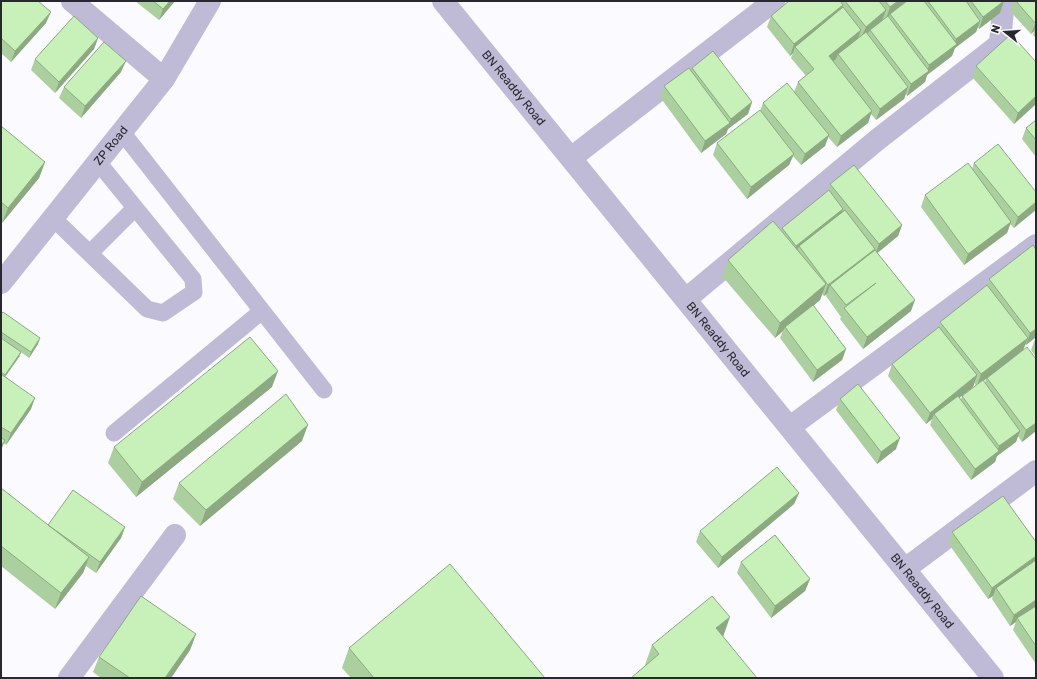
<svg xmlns="http://www.w3.org/2000/svg" width="1037" height="679" viewBox="0 0 1037 679" font-family="Rubik,sans-serif">
<style>
.lines{fill:none;stroke-linecap:round;stroke-linejoin:round}
.service{stroke:#bfbad5;stroke-width:17}
.minor{stroke:#bfbad5;stroke-width:22}
.tertiary{stroke:#bfbad5;stroke-width:22}
.wall{fill:#accf9f;fill-rule:evenodd}
.shaded-wall{fill:#8ca982}
.building{fill:#c8f1b9;stroke:#8ca982}
.labels{text-anchor:middle;stroke-width:3.5;stroke-linejoin:round;paint-order:stroke}
.street-label{font-size:12px;fill:#292830;stroke:#fbfaff}
</style>
<rect width="100%" height="100%" fill="#fbfaff"/>
<g class="lines">
<path class="service" d="M122,132L324,390
M53,218L147,309L163,313L194,292L193,279L98,162
M90,253L135,208
M114,433L262,311"/>
<path class="minor" d="M72,1L164,79
M571,158L774,1
M686,299L877,140L1000,44L1003,9L1012,1
M790,427L1036,245
M905,569L1036,471
M69,678L175,535"/>
<g class="tertiary">
<path id="s1" d="M443,1L993,678"/>
<path id="s2" d="M1,283L164,79L210,1"/>
</g>
</g>
<path class="wall" d="M1,1L46,23L11,62L1,53Z
M135,1H175L159,20Z
M789,1H1004L1000,13L979,29L978,27L976,32L955,48L952,56L927,75L925,82L907,96L906,94L904,99L876,120L871,114L868,123L837,147L828,137L825,146L801,165L793,156L789,165L747,199L713,155L717,143L760,111L763,103L794,92L798,82L806,76L791,58L793,53L790,56L767,27L771,16Z
M1014,1H1036V38L1033,35L1034,31L1031,34L1010,11Z
M98,38L94,49L55,93L31,70L35,59Z
M1036,62V104L1014,124L972,77L976,66Z
M692,68L752,102L748,114L728,129L726,134L701,153L660,97L664,86L691,70Z
M121,72L81,118L59,98L64,87Z
M1036,120V157L1022,139L1026,128Z
M1,126L45,162L39,178L2,223H1Z
M974,163L1036,192L1014,228L1010,224L1007,233L964,265L921,207L925,195L972,169Z
M830,184L902,225L898,236L877,253L911,311L863,349L840,319L841,317L826,296L827,294L824,296L822,294L820,300L813,306L846,349L842,360L813,382L780,338L783,331L775,338L722,276L728,260L781,231L782,228L828,192Z
M989,279L1036,337L1026,345V344L1023,350L1036,431L1022,442L1018,436L1016,442L997,456L995,462L971,480L930,425L932,419L926,424L888,376L892,364L938,328L940,322L986,286ZM986,378L985,383L983,381ZM974,383L976,385L962,396L961,399L959,398L973,387Z
M1,314L38,344L29,358L21,352L19,357L5,377L31,409L6,445L4,443L1,450Z
M1036,338V357L1031,350L1035,339Z
M272,387L136,497L108,463L114,447Z
M840,399L896,449L877,464L836,410Z
M302,441L200,526L173,499L179,483Z
M1,488L48,525L125,527L121,538L96,573L86,566L83,573L55,609L1,566Z
M799,493L794,504L718,568L696,542L700,531Z
M952,532L1036,542V664L1013,630L1016,622L1010,626L992,599L993,596L988,599L948,543Z
M741,562L810,579L805,591L771,618L737,573Z
M196,634L190,650L171,678H101L93,672L99,657Z
M723,636L645,666V665L652,645Z
M349,648L545,678H351L342,668Z"/>
<path class="shaded-wall" d="M170,1H175L159,20L163,9Z
M898,1H908L890,14L889,16L886,19L890,7Z
M1004,1L1000,13L979,29L983,17Z
M843,5L839,16L795,47L793,53L790,56L794,44Z
M886,10L882,21L870,30L869,32L861,38L866,27Z
M51,12L46,23L11,62L15,51Z
M980,21L976,32L955,48L952,56L927,75L925,82L907,96L911,84L927,72L929,65L953,47L956,39Z
M1036,22V27L1034,31L1031,34Z
M861,30L857,41L838,54L836,59L825,68L829,56Z
M98,38L94,49L55,93L59,82Z
M126,61L121,72L81,118L85,106Z
M908,87L904,99L876,120L880,109Z
M1036,96V104L1014,124L1018,113Z
M752,102L748,114L728,129L726,134L701,153L705,141L729,124L731,119Z
M872,111L868,123L837,147L841,136Z
M829,135L825,146L801,165L805,154Z
M794,154L789,165L747,199L751,187Z
M45,162L39,178L2,223L8,208Z
M1036,202V210L1014,228L1018,217Z
M843,209L839,221L799,246L795,255L792,258L796,246Z
M1011,222L1007,233L964,265L968,254Z
M902,225L898,236L875,255L879,244Z
M875,249L871,260L830,285L827,294L824,296L828,285Z
M826,284L820,300L786,329L785,327L783,331L775,338L780,323Z
M915,300L911,311L863,349L867,337Z
M1036,329V337L1026,345L1030,333Z
M40,338L38,344L29,358L31,352Z
M1028,338L1023,350L977,386L981,374Z
M846,349L842,360L813,382L817,370Z
M21,352L19,357L2,381L5,375Z
M278,371L272,387L136,497L142,482Z
M977,375L973,387L936,416L934,414L932,419L926,424L930,413Z
M35,398L31,409L6,445L11,433Z
M1036,423V431L1022,442L1026,430Z
M308,425L302,441L200,526L206,510Z
M1020,431L1016,442L997,456L995,462L971,480L975,469L997,452L999,446Z
M900,438L896,449L877,464L881,452Z
M5,440L1,450V446Z
M799,493L794,504L718,568L722,557Z
M125,527L121,538L96,573L100,562Z
M1036,556V565L996,588L993,596L988,599L992,588Z
M89,557L83,573L55,609L61,593Z
M810,579L805,591L771,618L775,606Z
M1036,600V608L1017,618L1016,622L1010,626L1014,615Z
M730,617L723,637L716,628Z
M196,634L190,650L171,678H165Z"/>
<path class="building" d="M1,1H38L51,12L15,51L1,38Z
M153,1H170L163,9Z
M789,1H840L843,5L794,44L771,16Z
M845,1H879L886,10L866,27Z
M885,1H898L890,7Z
M907,1H924L957,44L929,65L890,14Z
M928,1H966L980,21L956,39Z
M971,1H1004L983,17Z
M1016,1H1036V22L1035,23Z
M843,7L861,30L829,56L872,111L841,136L798,82L814,69L795,47Z
M74,16L98,38L59,82L35,59Z
M888,16L929,71L911,84L870,30Z
M866,32L908,87L880,109L838,54Z
M1011,34L1036,62V96L1018,113L976,66Z
M104,42L126,61L85,106L64,87Z
M713,51L752,102L731,119L692,68Z
M689,68L730,123L705,141L664,86Z
M787,83L829,135L805,154L763,103Z
M760,110L794,154L751,187L717,143Z
M1036,120V140L1026,128Z
M1,126L45,162L8,208L1,202Z
M998,144L1036,192V202L1018,217L974,163Z
M968,163L1011,222L968,254L925,195Z
M854,165L902,225L879,244L830,184Z
M829,190L843,209L796,246L782,228Z
M845,210L875,249L828,285L799,246Z
M773,221L826,284L780,323L728,260Z
M1033,245L1036,250V329L1030,333L989,279Z
M875,250L915,300L867,337L844,308L876,283L846,305L830,285Z
M987,285L1028,338L981,374L940,322Z
M813,305L846,349L817,370L785,327Z
M3,312L40,338L31,352L1,332V314Z
M939,327L977,375L930,413L892,364Z
M250,337L278,371L142,482L114,447Z
M1,338L21,352L5,375L1,372Z
M1027,347L1036,359V423L1026,430L987,378Z
M1,374L35,398L11,433L1,427Z
M983,380L1020,431L999,446L962,396Z
M858,384L900,438L881,452L840,399Z
M286,394L308,425L206,510L179,483Z
M958,396L999,451L975,469L934,414Z
M1,438L5,440L1,446Z
M777,467L799,493L722,557L700,531Z
M1,488L89,557L61,593L1,546Z
M73,490L125,527L100,562L48,525Z
M1003,496L1036,542V556L992,588L952,532Z
M775,535L810,579L775,606L741,562Z
M1036,560V600L1014,615L996,588Z
M450,564L545,678H374L349,648Z
M141,596L196,634L165,678H130L99,657Z
M712,596L730,617L716,628L757,678H631L659,654L652,645Z
M1036,606V646L1017,618Z"/>
<g class="labels">
<g class="street-label">
<text dy="4" stroke="none"><textPath href="#s1" startOffset="112">BN Readdy Road</textPath></text>
<text dy="4" stroke="none"><textPath href="#s2" startOffset="176">ZP Road</textPath></text>
<text dy="4" stroke="none"><textPath href="#s1" startOffset="436">BN Readdy Road</textPath></text>
<text dy="4" stroke="none"><textPath href="#s1" startOffset="760">BN Readdy Road</textPath></text>
</g>
</g>
<rect width="1037" height="679" fill="none" stroke="#292830" stroke-width="4"/>
<g transform="translate(1005 32) rotate(287)" stroke="#fbfaff" stroke-width="3" paint-order="stroke">
<path d="M0-3L7 15L0 10L-7 15Z" fill="#292830"/>
<text y="-6" font-size="11" font-weight="bold" text-anchor="middle" fill="#292830">N</text>
</g>
</svg>
